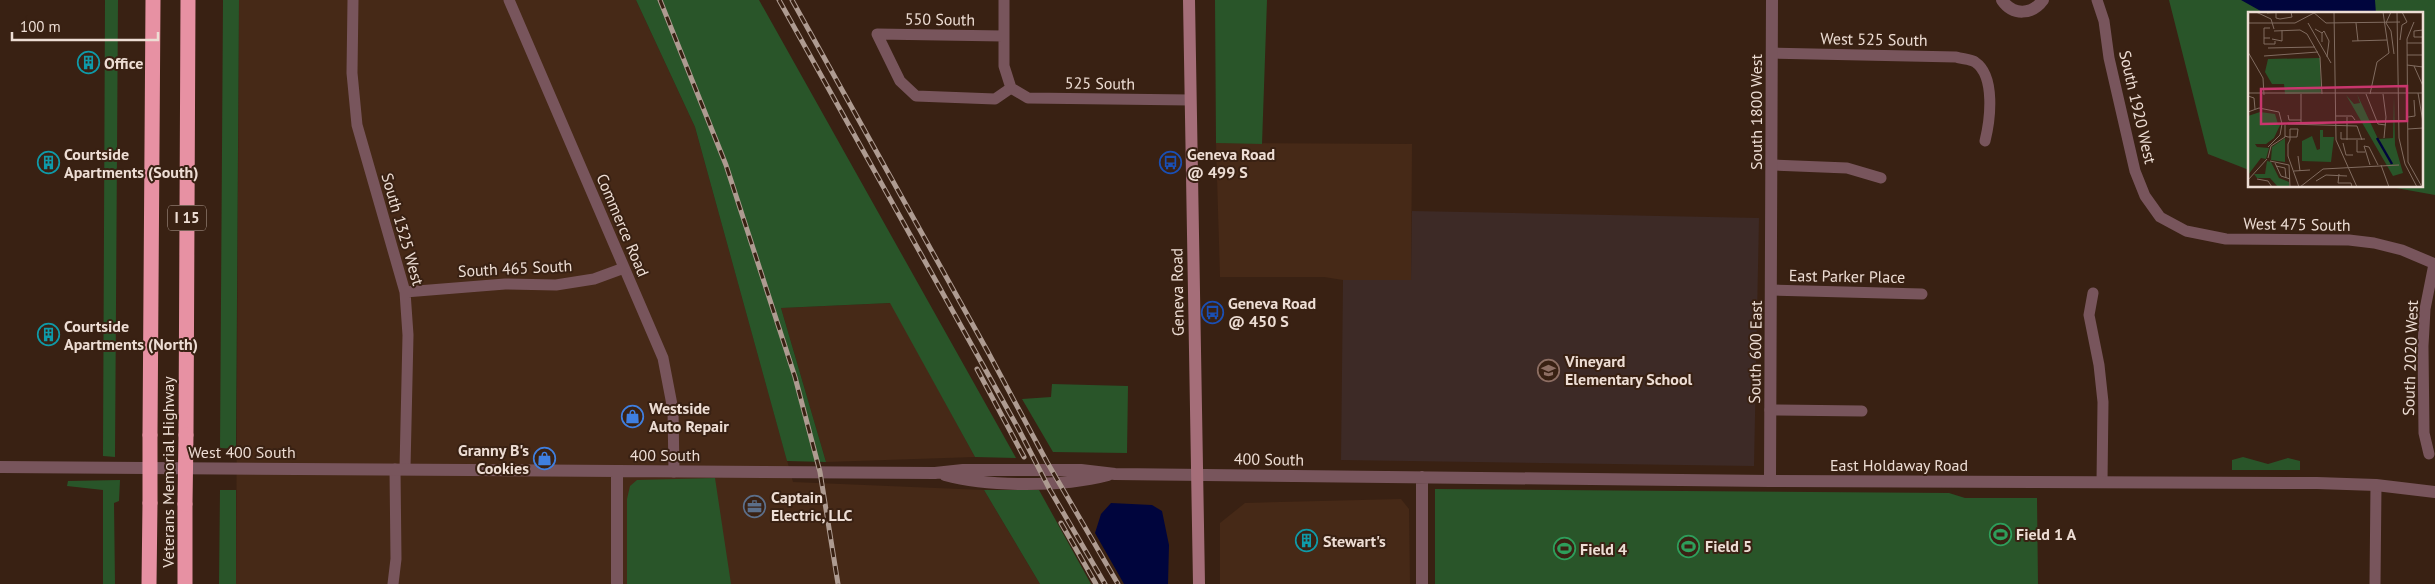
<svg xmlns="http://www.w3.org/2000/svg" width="2435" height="584" viewBox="0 0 2435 584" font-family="'PT Sans',sans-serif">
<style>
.built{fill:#462917}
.education{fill:#3d2a26}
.green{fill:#295529}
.water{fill:#00053d}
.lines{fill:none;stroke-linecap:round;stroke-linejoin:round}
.minor{stroke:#78555c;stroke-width:11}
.tertiary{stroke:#78555c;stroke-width:12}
.secondary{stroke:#a56e79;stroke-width:12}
.motorway{stroke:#e791a3;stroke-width:15}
.rail-casing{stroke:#ae9b91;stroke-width:5}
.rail{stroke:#392113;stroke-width:3;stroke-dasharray:9;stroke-linecap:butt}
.motorway-bridge{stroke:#e791a3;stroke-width:15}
.labels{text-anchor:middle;stroke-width:4;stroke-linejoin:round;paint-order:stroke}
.shield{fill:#392113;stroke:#b7a59a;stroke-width:1}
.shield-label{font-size:15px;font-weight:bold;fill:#edddd4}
.street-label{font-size:16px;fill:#edddd4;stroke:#392113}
.poi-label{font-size:16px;font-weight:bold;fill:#edddd4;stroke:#392113;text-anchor:start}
.inset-river{fill:none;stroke:#00053d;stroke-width:2.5}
.inset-road{fill:none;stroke:#816c60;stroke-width:1}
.view{fill:#c8366d;fill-opacity:0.15;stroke:#c8366d;stroke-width:2.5}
.inset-edge{fill:none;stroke:#edddd4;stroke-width:2.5}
</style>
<rect width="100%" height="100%" fill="#392113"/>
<path class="built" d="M239,0H636L695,127L793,482L984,490L1040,584H236Z
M1216,143L1412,144L1411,280H1343L1324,277H1220Z
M891,303L975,457L826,462L781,308Z
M1401,499L1409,509L1410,584H1220V523L1245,503Z"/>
<path class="education" d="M1412,211L1759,218L1754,466L1341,460L1343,280H1411Z"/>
<path class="green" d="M105,0H118L115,457L103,456Z
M223,0H239L236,449L220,448Z
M636,0H759L1016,458L975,457L890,303L781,308L826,462L787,461L695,127Z
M1215,0H1267L1262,144L1216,143Z
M2169,0H2435V195L2385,186H2421V14H2249V170L2208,154Z
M1052,384L1128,386L1127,453L1053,452L1022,399L1051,397Z
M2243,457L2268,464L2288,458L2300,461V470H2232V460Z
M715,478L731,584H627V499L630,486L637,480Z
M120,480L119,501L114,503L115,584H103V490L67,486L68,481Z
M1435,489L1949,493L1965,498H2037L2038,584H1435Z
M220,490H236V584H219Z
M984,490H1039L1091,584H1040Z"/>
<path class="water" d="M2241,0H2375L2376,14H2266Z
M1111,503L1152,505L1162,511L1169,545L1168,584H1124L1095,533L1101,514Z"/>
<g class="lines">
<path class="minor" d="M353,0L352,73L357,125L405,292L408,335L405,468
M509,0L663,358L673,410L674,472
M1004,0V66L1011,88L1028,98L1190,100
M2097,0L2104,21L2109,58L2135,171L2145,196L2160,217L2186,231L2226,239L2349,240L2374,243L2402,250L2435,264
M1003,36L877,34L900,81L916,96L995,99L1011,88
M1772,53L1956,57C1962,59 1971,59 1975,62C1996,76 1990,121 1985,141
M1773,165L1847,168L1881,178
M1772,290L1922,294
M405,292L505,284L556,285L594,279L624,268
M2093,293L2089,315L2099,365L2103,402L2102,482
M1770,410L1862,411
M2429,454L2424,433L2423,346L2425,309L2434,264
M393,584L396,559L395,469
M2375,584L2376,485"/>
<path class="tertiary" d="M2002,0C2013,16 2032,15 2043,0
M0,467L935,473L963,470H1081L1115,474L1770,481L2317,483L2376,485L2435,492
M617,471V584
M945,475C989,487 1063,487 1108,475
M1770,481L1772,0
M1422,584V477"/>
<path class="secondary" d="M1189,0L1199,584"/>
<path class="motorway" d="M150,435L153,0
M186,435L188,0
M149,584L150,503
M185,584V504"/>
<defs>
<path id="rail" d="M660,0L726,165L795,377L820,472L838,584
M779,0L1018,428L1050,490L1105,584
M792,0L988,352L1047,462L1118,584
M977,369L1024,457
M1061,523L1096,584"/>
</defs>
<use href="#rail" class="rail-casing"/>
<use href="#rail" class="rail"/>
<path class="motorway-bridge" d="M150,503V435
M185,504L186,435"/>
</g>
<defs>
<symbol id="building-ring" viewBox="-11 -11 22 22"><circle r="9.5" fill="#392113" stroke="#0f9aa8" stroke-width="1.5"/><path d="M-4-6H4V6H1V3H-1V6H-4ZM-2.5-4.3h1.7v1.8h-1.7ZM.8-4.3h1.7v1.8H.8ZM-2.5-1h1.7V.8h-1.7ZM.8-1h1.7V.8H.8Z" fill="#0f9aa8"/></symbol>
<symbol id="bus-ring" viewBox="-11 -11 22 22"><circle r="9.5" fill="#392113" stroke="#1a4fb4" stroke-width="1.5"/><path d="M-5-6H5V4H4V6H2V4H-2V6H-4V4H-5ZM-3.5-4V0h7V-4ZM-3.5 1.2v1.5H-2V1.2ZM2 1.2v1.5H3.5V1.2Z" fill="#1a4fb4"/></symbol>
<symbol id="school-ring" viewBox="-11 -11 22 22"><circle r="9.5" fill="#392113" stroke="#8d6e63" stroke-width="1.5"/><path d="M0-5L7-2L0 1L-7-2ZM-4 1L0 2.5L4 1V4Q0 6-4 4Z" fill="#8d6e63"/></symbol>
<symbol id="shop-ring" viewBox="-11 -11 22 22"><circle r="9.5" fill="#392113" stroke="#3f7fe0" stroke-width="1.5"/><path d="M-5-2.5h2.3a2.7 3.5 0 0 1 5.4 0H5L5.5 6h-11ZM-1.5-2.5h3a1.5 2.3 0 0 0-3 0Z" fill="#3f7fe0"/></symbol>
<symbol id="office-ring" viewBox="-11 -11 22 22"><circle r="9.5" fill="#392113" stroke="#5c6f8a" stroke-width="1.5"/><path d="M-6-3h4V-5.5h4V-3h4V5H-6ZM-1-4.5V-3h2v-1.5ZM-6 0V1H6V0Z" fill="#5c6f8a"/></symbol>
<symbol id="stadium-ring" viewBox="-11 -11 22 22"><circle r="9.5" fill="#392113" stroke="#2e9e5b" stroke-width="1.5"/><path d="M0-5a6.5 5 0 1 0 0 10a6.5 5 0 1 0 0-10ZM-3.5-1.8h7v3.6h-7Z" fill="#2e9e5b"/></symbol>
</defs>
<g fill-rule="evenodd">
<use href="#building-ring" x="76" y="50" width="25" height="25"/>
<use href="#building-ring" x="36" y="150" width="25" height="25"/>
<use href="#bus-ring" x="1158" y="150" width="25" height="25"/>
<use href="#bus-ring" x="1200" y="300" width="25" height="25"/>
<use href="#building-ring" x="36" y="322" width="25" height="25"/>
<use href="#school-ring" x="1536" y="358" width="25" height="25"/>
<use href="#shop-ring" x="620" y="404" width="25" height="25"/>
<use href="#shop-ring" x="532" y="446" width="25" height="25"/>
<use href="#office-ring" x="742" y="494" width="25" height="25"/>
<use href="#stadium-ring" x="1988" y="522" width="25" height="25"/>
<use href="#building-ring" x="1294" y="528" width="25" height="25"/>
<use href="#stadium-ring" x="1676" y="534" width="25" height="25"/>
<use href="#stadium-ring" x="1552" y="536" width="25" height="25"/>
</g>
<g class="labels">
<rect class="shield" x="168" y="205.5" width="38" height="25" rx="4"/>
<g class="shield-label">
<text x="187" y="223">I 15</text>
</g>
<g class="street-label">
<text transform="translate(940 19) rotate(1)" y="6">550 South</text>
<text transform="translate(1874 39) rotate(1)" y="6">West 525 South</text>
<text transform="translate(1100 83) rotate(1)" y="6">525 South</text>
<text transform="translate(2138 107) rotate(77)" y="6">South 1920 West</text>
<text transform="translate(1756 112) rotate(-90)" y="6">South 1800 West</text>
<text transform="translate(2297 224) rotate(1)" y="6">West 475 South</text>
<text transform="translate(623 225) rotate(67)" y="6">Commerce Road</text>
<text transform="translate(403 229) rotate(74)" y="6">South 1325 West</text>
<text transform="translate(515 268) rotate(-3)" y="6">South 465 South</text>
<text transform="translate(1847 276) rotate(1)" y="6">East Parker Place</text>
<text transform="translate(1177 292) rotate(-91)" y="6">Geneva Road</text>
<text transform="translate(1755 352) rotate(-89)" y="6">South 600 East</text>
<text transform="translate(2410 358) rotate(-88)" y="6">South 2020 West</text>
<text x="242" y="458">West 400 South</text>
<text x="665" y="461">400 South</text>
<text transform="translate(1269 459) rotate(1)" y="6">400 South</text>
<text x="1899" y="471">East Holdaway Road</text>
<text transform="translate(168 472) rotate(-90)" y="6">Veterans Memorial Highway</text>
</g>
<g class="poi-label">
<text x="104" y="69">Office</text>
<text x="64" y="160">Courtside<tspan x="64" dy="18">Apartments (South)</tspan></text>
<text x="1187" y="160">Geneva Road<tspan x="1187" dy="18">@ 499 S</tspan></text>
<text x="1228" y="309">Geneva Road<tspan x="1228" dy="18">@ 450 S</tspan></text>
<text x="64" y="332">Courtside<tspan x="64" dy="18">Apartments (North)</tspan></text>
<text x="1565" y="367">Vineyard<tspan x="1565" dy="18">Elementary School</tspan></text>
<text x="649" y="414">Westside<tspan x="649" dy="18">Auto Repair</tspan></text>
<text x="529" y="456" text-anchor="end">Granny B's<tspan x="529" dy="18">Cookies</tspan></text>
<text x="771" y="503">Captain<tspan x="771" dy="18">Electric, LLC</tspan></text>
<text x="2016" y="540">Field 1 A</text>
<text x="1323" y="547">Stewart's</text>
<text x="1705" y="552">Field 5</text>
<text x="1580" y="555">Field 4</text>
</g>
</g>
<g transform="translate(2248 12)">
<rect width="175" height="175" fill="#392113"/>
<path d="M72,46L73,81L37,82L36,72H24L17,60L20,47ZM109,82L130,127L145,126L146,83L147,133L155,161L145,164L98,83L106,92L112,91ZM12,100L27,102L30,112L33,111L26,126L18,132H7L9,135L21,136L18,147L13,146L0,163V104ZM72,118H75V125H86L83,150L54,149V129L64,124L69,138L72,137ZM37,126V150L23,148L24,135ZM19,149L23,150L31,166L41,170V175H30L22,166H9L6,162H17Z" fill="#295529"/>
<path class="inset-river" d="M129,126L144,152"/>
<path class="inset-road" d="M8,0L23,7L26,17M65,0L78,11L152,10M86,0L88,128L109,175M143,0L138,11L143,19L146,42M149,0L151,126L157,152L169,175M19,1L36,0M28,1V6L32,7L44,5L43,0M166,10L159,27L160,150L174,175M0,11H47L66,1M60,11L83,51M108,11L110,29M22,16H16V26H22M67,17L74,21V30M175,18L166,19V25H175M26,19L52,18L59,22L72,45L74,82M74,21L76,19L81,29L79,45M16,26V32H27V29M24,27L34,29V18M152,28L154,13L159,10L154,0M104,29L139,28M159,31H175M20,36L67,35M0,40L15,66L16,83M159,43H175M16,44L70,40M159,53L175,55M166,54L175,74M0,81H175M170,81L175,110M53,82V112M118,82L130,112L138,113M122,82L129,50L141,41L135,0M135,82L138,105L136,126M0,84L6,86L7,97M0,100L11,96L31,100L34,112L32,123L20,135M40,103L41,108H53M88,104H104L107,108M99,105V128M160,105L167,104L166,88M40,112L109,114L114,128M160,117L175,116M93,120V127H117M37,124L40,125H49L50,117H42V128L40,132V144L51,175M109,128V140H117M95,131L98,143H105M50,144L52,159M20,146L23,134L37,125V113M22,149L41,153L42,175M27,151L33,164L42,167M122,153L116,134L121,135L130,153M133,153L141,175M28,154L37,156L38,166M46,159L62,158M91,162L90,171H103L104,175M9,167L20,169L24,175M0,168L19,147M68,169L78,163L99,164M52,175L75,157L151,153"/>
<path class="view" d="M159,74V109L13,112V77Z"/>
<rect width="175" height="175" class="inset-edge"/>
</g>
<path d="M12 32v8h146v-8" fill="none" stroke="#edddd4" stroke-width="2.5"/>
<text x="20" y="32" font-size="15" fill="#edddd4" stroke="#392113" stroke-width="4" paint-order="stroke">100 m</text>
</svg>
